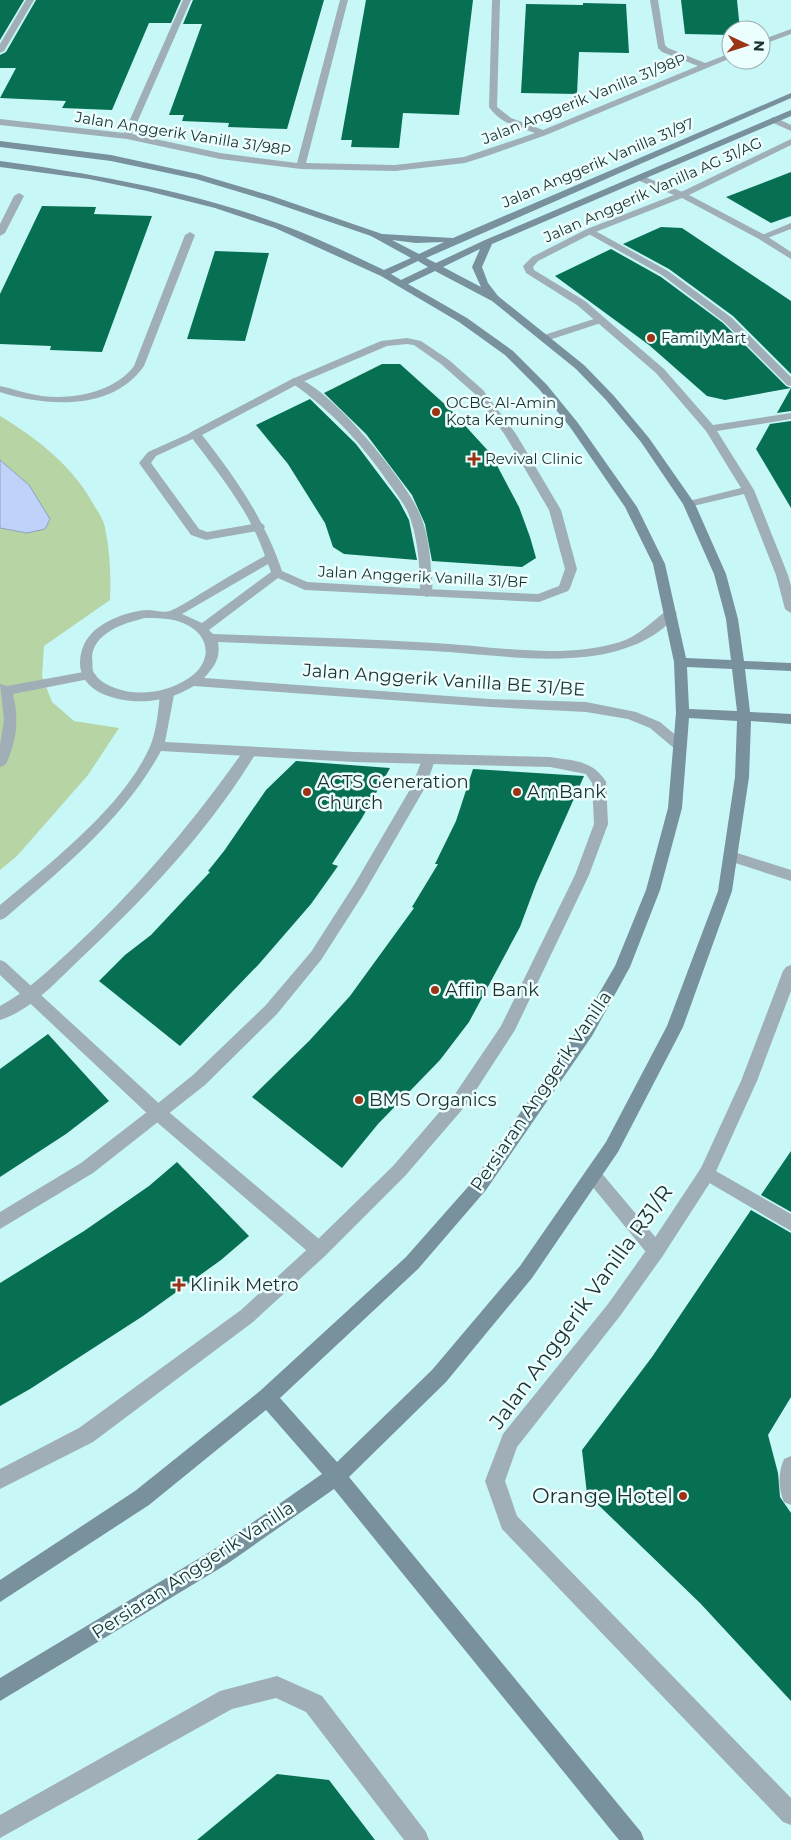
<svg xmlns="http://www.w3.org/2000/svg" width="791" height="1840" viewBox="0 0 791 1840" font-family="Montserrat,sans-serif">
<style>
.green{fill:#b7d4a5}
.water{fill:#bfd3fa;stroke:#8ea2bd}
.building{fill:#076f52}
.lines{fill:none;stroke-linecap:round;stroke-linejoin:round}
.lane{fill:#9faeb7;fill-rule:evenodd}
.street{fill:#9faeb7;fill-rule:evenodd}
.secondary{fill:#79909d;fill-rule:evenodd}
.poi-dot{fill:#9b3415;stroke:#ecfefe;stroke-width:2}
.labels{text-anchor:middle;stroke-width:5;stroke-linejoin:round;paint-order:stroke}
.far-street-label{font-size:15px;fill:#1d3030;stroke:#ecfefe}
.far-poi-label{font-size:15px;fill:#1d3030;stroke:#ecfefe;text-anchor:start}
.street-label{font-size:18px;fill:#1d3030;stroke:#ecfefe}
.poi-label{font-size:18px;fill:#1d3030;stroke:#ecfefe;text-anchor:start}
.near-street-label{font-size:21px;fill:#1d3030;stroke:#ecfefe}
.near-poi-label{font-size:21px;fill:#1d3030;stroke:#ecfefe;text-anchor:end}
</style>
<rect width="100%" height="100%" fill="#c8f7f8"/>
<path class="green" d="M0,416C38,439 74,467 95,507C99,513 104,521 105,528C110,551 111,576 110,600L44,646L42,676L52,702L74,721L119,728L88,775L17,856L0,870Z"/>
<path class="water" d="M0,460L29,485L50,519L45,529L27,533L0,528Z"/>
<path class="building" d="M0,0H24L0,40Z
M36,0H181L171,23H149L112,110L62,108L66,101L0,98L16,68H0V55L6,52Z
M193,0H324L287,129L228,127L229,123L182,121L184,115H169L202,24H183Z
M366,0H473L459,115L403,113L399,148L351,147L352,140H341Z
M681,0H737L740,30H731V35L685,34Z
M583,3L626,4L629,53L579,52L577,94L521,93L526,4L583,5Z
M791,172V216L771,223L726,197Z
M42,206L96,207L94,214L152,216L102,352L50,350L51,346L0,344V294Z
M661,227L682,228L791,301V374L733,316L669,269L623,244Z
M611,249L661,277L723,323L786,386L791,388L725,400L707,396L649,345L555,276Z
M215,251L269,253L245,341L187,339Z
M382,364H400L449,408L491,454L519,507L530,537L536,558L522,567L432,561L425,524L412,495L366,434L324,393Z
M791,388V411L777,413Z
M310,399L356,444L399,501L409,520L417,560L344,554L333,547L325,523L288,464L256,425Z
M791,421V508L756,449L770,424Z
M296,761L390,768L362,818L332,864L338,866L311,904L259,964L180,1046L99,981L125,955L151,935L210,872L208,871L224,851L266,790Z
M473,769L584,776L536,884L520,927L469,1022L440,1060L378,1124L342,1168L252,1097L310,1040L350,996L414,908L412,907L438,864H435L456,821Z
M48,1034L109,1101L66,1134L0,1177V1069Z
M791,1151V1212L761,1195Z
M177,1162L249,1236L221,1260L143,1316L30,1389L0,1406V1283L84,1231L149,1186Z
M751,1210L791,1233V1397L768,1435L778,1473L780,1497L791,1513V1701L700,1603L587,1494L582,1450L652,1357Z
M277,1774L329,1780L375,1840H197Z"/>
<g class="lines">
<path class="lane" d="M640,175L685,193L687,195L682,198L679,197L637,180V176Z
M791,223V229L762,240L757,237Z
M590,228L668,271L732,318L791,377V386L787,385L724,322L662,275L587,233L585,231Z
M600,317L605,320L604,322L549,340H541L540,338L541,336Z
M296,378C329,386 404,479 418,510C427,529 430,550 431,570C432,578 434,589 430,596L426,597L420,593C420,566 418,535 407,510C402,501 396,493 390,485C363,445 332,411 292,383L291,381L292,379Z
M195,431L199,432L201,434L199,436L156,456L151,463L199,529L207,532L259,523L263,524L265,527L263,530L206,540L191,535L139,463L148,452Z
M89,671L96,675L94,678L13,694C19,719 17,738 7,762L5,765L0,767V745L4,720L0,684L7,686Z
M167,691L172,692L174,695L165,742L354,752L550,757C574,761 593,760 606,782L604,785C594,788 591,782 586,774L550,767L354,762L161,751C124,819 63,868 5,918L0,920V905C49,864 126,805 151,744C157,728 158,711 160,695L162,692Z
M0,960L5,962L164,1108L325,1244L328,1250L325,1256L319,1258L313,1256L152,1118L0,975Z
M707,1166L791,1214V1231L701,1178L698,1173L701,1168Z
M593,1168L599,1170L662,1245L665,1251L662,1257L656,1259L650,1257L587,1180L584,1175L587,1170Z
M791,1456V1505L784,1502C778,1488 778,1473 784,1459Z"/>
<path class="street" d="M26,0H34L4,51L0,53V44Z
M183,0H191L132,134L220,153L297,163L340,0H348L306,163L395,165L464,157L535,133C517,127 500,123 489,107L492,0H500L497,107L511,118L543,130L698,66L662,52L658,48L650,0H658L665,45L668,48L705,63L731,53V58L546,135L490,155L465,163L395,171L301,169L220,159L127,139L0,125V119L124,133Z
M791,29V34L761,45V40Z
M774,117L791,125V131L771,122V118Z
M791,139V145L689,195L765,235L791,252V259L759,239L682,198L593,233L538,261L533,267L534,270L585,301L664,369L713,425L791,413V419L717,431L754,490L788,575L791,586V613L785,609L776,575L744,494L689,507L683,504L685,502L741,488L706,431L656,373L577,305L526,273L523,266L532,257L587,229L679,193Z
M19,193L24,196L5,233L0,236V224L14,196Z
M190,232L195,235L144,366C113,411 47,407 0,392V386C14,389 27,394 42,396C72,400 115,392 134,366L185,235Z
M407,338L421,341L449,360L483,390L516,434L561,510L577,569L570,588L568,591L539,602L305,590L278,578L209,630L213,634C286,637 360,638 434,643C492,646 563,660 620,642C638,636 652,622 667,610L671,609L677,613C660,638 627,650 599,655C544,664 488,654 433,651C361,647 289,645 218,642C221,658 214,667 204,678L490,699L586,702L636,712L660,722L685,743L687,746L685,749H675L650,728L628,719L586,712L490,707L194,686C182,693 170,698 156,700C130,705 80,697 80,663C80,652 84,641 92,633C105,620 129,611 147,610C154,610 163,613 170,611C180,607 190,600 200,594C221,581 243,568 265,556C249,509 218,473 189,434L191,432L292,379L381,341ZM407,344L414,345L441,364L475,394L505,435L549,510L565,569L559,586L538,594L426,589L307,582L282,571C265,520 235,477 202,435L300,383L387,346ZM268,564L271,572L202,623L182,614ZM145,618C157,618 171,618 183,623C210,634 214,661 189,678C165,694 132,698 106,684C101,681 95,676 93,671C92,668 93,662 92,659C92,633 124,623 145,618Z
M249,748L254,750L256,753C209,831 144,899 78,961C55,983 31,1010 0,1020V1006C27,991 48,971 71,950C137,889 193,823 244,750Z
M428,755L433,757L435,760L426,786L364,893L321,960L277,1014L205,1085L93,1173L0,1229V1212L81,1163L152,1108L193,1075L265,1006L311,952L354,885L412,786L423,757Z
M599,777L604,779L606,782L608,824L589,875L515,1030L467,1104L405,1176L325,1256L253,1322L93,1442L0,1489V1469L79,1428L241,1310L313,1244L393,1166L455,1094L501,1026L575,875L594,824L592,782L594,779Z
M731,851L791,870V881L726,860L724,856L726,852Z
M791,965V991L757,1081L713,1178L662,1257L620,1316L517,1447L505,1481L517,1516L791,1798V1825L783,1822L502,1529L485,1481L503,1434L608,1304L650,1245L701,1168L741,1081L783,971L786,967Z
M277,1676L322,1696L426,1832L429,1840H404L306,1712L276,1698L232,1709L0,1838V1815L220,1691Z"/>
<path class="secondary" d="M791,93V98L426,258L436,263L485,240L791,110V116L492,244L482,267L488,283L498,296L584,365L614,396L649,438L695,504L726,574L738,619L744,661L791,663V671L745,669L750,712L791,714V724L751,721L749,777L732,891L683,1027L618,1152L532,1278L446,1382L349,1477L641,1832L644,1840H619L334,1489L227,1564L0,1701V1678L213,1550L322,1474L266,1410L149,1505L0,1602V1580L135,1491L260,1391L406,1257L474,1180L580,1026L615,966L646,890L668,808L676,713L674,662L653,564L625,507L570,427L539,389L505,355L459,322L381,276L275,228L215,208L147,191L89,179L0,167V161C95,174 190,191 280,224C316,237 350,254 384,270L411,258L371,236L266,200L196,179L111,161L0,147V141L111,155L198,174L272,196L382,234L453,238ZM392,240L416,243L444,242L419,254ZM480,249L472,267L481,287L443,267ZM418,261L428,267L401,280L391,274ZM435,271L492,301L576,369L606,400L641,442L683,504L714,574L726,619L731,660L686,658L665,564L637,507L578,423L547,385L513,351L467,318L408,284ZM687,667L732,669L737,711L689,709ZM689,718L737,721L735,777L718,891L667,1026L606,1142L520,1266L432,1370L337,1462L280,1398L418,1269L486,1190L592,1036L630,967L660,890L682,808Z"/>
</g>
<g class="poi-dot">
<circle cx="651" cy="338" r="5"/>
<circle cx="436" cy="412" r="5"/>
<path d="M471.5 451.5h5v5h5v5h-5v5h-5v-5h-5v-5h5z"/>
<circle cx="307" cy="792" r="5"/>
<circle cx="517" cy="792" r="5"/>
<circle cx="435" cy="990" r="5"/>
<circle cx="359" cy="1100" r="5"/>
<path d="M176.5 1277.5h5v5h5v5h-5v5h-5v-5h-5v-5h5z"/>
<circle cx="683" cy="1496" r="5"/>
</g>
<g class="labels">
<g class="far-street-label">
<text transform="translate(584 99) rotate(-22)" y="5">Jalan Anggerik Vanilla 31/98P</text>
<text transform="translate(183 134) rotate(9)" y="5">Jalan Anggerik Vanilla 31/98P</text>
<text transform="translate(598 163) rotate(-23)" y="5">Jalan Anggerik Vanilla 31/97</text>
<text transform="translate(653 190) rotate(-24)" y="5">Jalan Anggerik Vanilla AG 31/AG</text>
<text transform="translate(423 577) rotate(3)" y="5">Jalan Anggerik Vanilla 31/BF</text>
</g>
<g class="far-poi-label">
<text x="661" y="343">FamilyMart</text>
<text x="446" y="408">OCBC Al-Amin<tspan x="446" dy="17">Kota Kemuning</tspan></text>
<text x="485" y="464">Revival Clinic</text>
</g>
<g class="street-label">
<text transform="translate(444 680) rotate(4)" y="6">Jalan Anggerik Vanilla BE 31/BE</text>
<text transform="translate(541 1091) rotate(-56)" y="6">Persiaran Anggerik Vanilla</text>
<text transform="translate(193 1570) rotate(-33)" y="6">Persiaran Anggerik Vanilla</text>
</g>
<g class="poi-label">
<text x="317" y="788">ACTS Generation<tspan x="317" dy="21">Church</tspan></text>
<text x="527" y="798">AmBank</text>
<text x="445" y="996">Affin Bank</text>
<text x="369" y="1106">BMS Organics</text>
<text x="190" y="1291">Klinik Metro</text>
</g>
<g class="near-street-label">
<text transform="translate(581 1307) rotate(-54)" y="7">Jalan Anggerik Vanilla R31/R</text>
</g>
<g class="near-poi-label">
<text x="673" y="1503">Orange Hotel</text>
</g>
</g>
<g transform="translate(746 45) rotate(94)"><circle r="24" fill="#ecfefe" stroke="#99acac"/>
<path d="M0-4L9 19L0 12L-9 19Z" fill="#9b3415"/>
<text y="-8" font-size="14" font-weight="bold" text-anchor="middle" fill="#1d3030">N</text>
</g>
</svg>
